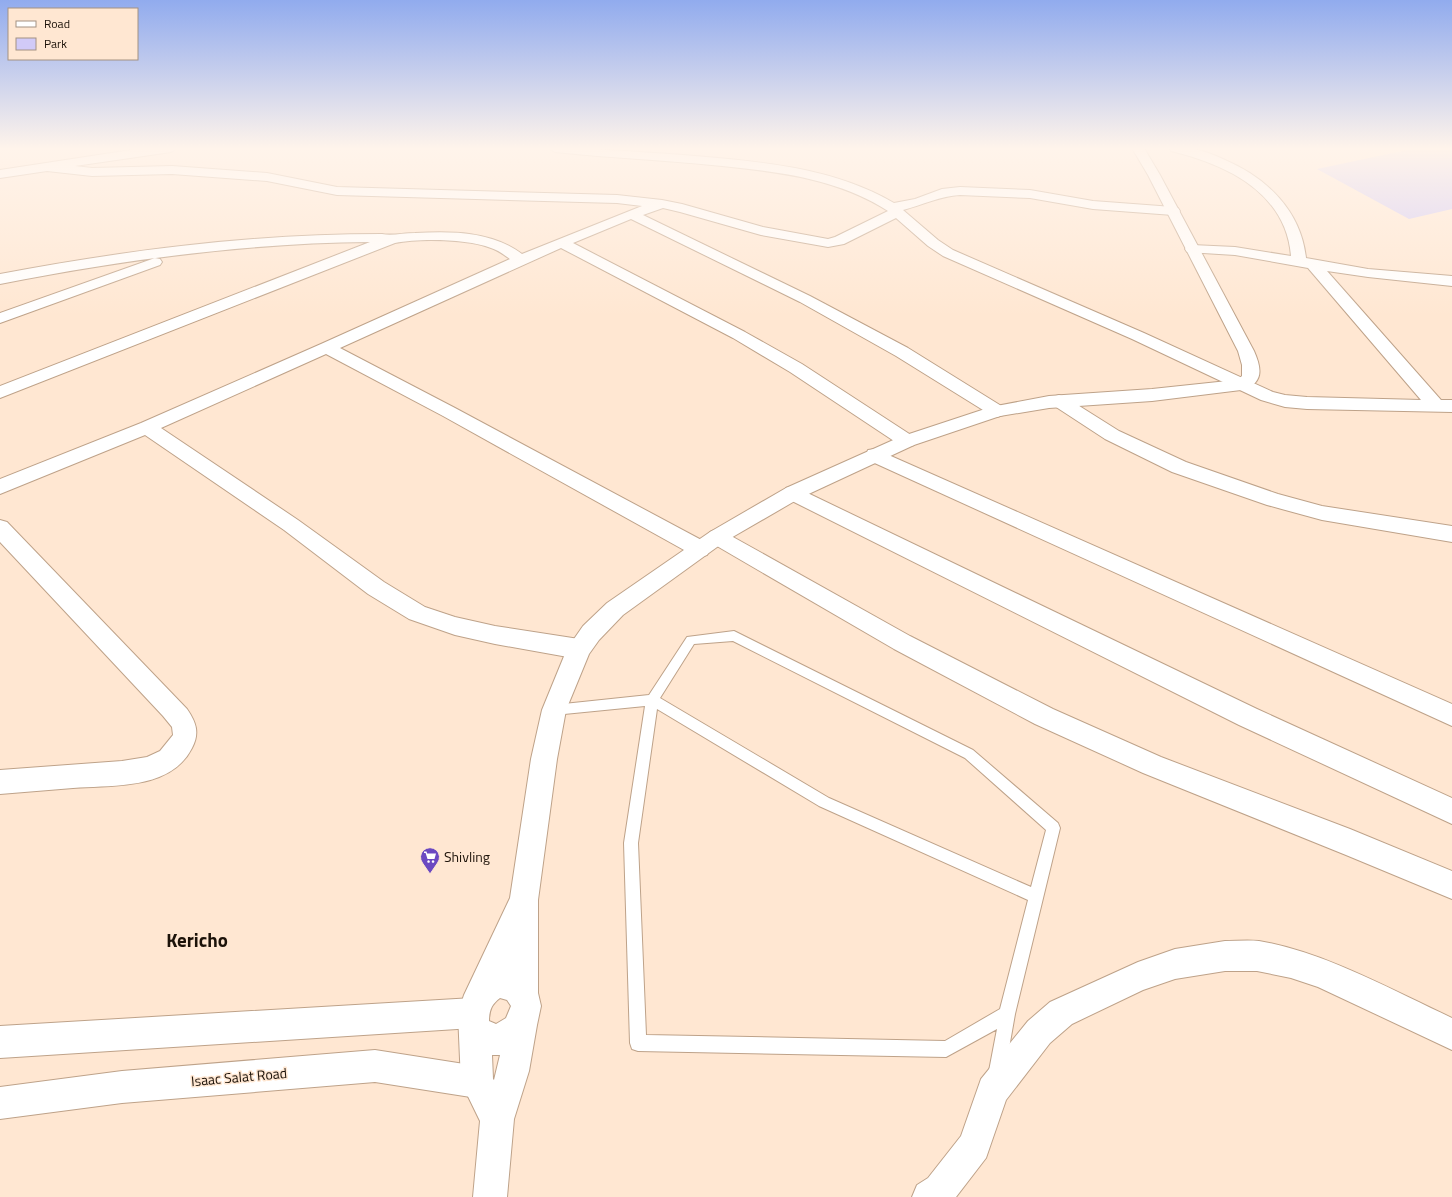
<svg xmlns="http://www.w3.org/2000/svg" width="1452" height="1197" viewBox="0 0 1452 1197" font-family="'Titillium Web',sans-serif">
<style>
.green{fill:#d1caf7}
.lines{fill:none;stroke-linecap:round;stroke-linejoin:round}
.service-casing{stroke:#bea289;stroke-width:2}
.minor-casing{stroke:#bea289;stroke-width:2}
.tertiary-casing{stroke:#bea289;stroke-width:2}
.service{fill:#fff;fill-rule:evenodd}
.minor{fill:#fff;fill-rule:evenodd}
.tertiary{fill:#fff;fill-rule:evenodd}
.labels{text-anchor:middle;stroke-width:3;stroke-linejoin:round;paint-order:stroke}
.near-poi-label{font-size:14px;fill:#1c1209;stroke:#ffe7d2;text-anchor:start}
.near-street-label{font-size:14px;fill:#1c1209;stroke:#ffe7d2}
.near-district-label{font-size:19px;font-weight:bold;fill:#1c1209;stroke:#ffe7d2}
</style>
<rect width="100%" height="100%" fill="#ffe7d2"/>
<path class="green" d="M1417,148H1452V209L1409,219L1317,169Z"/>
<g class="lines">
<defs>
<path id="service" d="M734,631L973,750L1058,823L1060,828L1015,1014L1005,1071L1003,1077L997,1079L991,1077L989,1071L997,1029L946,1057L638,1051L632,1049L630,1043L624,843L645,706L554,715L550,714L548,710L550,706L554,705L649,695L687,637ZM733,641L965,758L1046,830L1031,887L829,798L660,698L694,644ZM657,709L819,806L1028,900L1000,1009L945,1041L646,1035L638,843Z"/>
<path id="minor" d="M144,148H177L171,152L75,166L92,168L172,166L267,173L337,187L617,195L662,200L682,204L763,227L828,239L835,237L888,211C838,179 780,172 722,166C666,160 611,158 555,152L549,148C594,148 638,152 683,155C754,161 831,166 894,203L915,199L942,189L960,187L1030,190L1093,201L1173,207L1178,208L1180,211L1178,214L1173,215L1093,209L1030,198L960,195C941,196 922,205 903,210L938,240L953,250L1144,333L1273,392L1285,395L1307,397L1421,400L1308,268L1235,255L1187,252L1185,249L1187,246L1192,245L1235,247L1291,256C1286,192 1225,164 1171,151L1169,148C1177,148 1186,147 1194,149C1204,151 1215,155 1225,160C1267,178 1301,211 1306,258L1368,269L1452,276V286L1368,277L1327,271L1441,400H1452V412L1307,409L1285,407L1261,400L1132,339L943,256L928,246L896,218L844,244L828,247L761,235L680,212L663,208L643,215L810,296L908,348L1003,407L1006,411L1003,415L997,417L991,415L896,356L800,302L631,219L573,243L745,332L802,364L914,437L916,441L914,445L907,447L900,445L790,372L733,338L561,248L340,348L455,408L707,543L710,549L707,555L700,557L693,555L443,416L326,354L161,428L298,520L384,582L425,607L455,617L495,626L579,639L587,642L591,649L587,656L579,659L495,644L455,635L409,619L368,594L284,530L145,435L0,494V479L141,423L321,344L510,259C504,255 498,250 491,248C468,239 420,238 395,243L0,398V386L370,242C245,243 122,260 0,284V274C128,250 251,234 382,234C392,236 403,233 415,233C451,231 492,231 522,254L642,206L617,203L337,195L267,181L172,174L92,176L47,171L0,178V170Z
M155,258L160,259L162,262L160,265L0,323V313Z
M1059,395L1065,397L1119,431L1186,462L1278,494L1322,506L1452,526V542L1322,520L1267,505L1172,472L1105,439L1053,405L1050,401L1053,397Z
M875,449L1452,704V726L868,460L866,455L868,450Z
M793,486L1257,709L1452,798V824L1239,725L786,498L783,493L786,488Z
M0,520L7,522L187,709C196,722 200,733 192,748C171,790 113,785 73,788C49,790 24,792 0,794V770L122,761L147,757L160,751L173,735L172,727L163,716L0,542Z
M717,529L724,532L910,636L1053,709L1161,757L1350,829L1452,871V899L1346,855L1143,773L1035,724L894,649L710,542L707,537L710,532Z
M1225,941C1236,941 1248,940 1259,941C1324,952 1392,990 1452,1018V1050L1318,987L1291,978L1257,971H1225L1175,979L1143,990L1072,1024L1050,1043L1006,1100L986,1158L956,1197H912L917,1185L928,1178L961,1136L981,1079L1028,1021L1050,1002L1138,962L1175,949Z
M473,998L484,1002L488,1013L484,1024L473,1028L0,1058V1026Z
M375,1050L477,1066L488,1071L493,1082L488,1093L477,1098L375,1082L122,1103L0,1119V1087L122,1071Z"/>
<path id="tertiary" d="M1132,148H1144L1160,175L1254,351C1262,369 1264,384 1241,390L1152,401L1049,408L1000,416L914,445L800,498L724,542L623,615L599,640L589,654L566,710L557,759L538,900V993L541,1006L537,1025L529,1071L514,1119L507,1197H473L480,1121L461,1082L458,1013L464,995L510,898L531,759L542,710L567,649L583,626L607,603L710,532L786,488L900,437L991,407L1049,396L1152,389L1237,380L1242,376V365L1238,351L1148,175ZM500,998L507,1000L511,1006L506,1018L496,1024L489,1021C489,1010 492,1004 500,998ZM492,1055H500L494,1080L493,1079Z"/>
</defs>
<use href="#service" class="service-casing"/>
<use href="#minor" class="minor-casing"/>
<use href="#tertiary" class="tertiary-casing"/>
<use href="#service" class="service"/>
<use href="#minor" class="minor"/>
<use href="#tertiary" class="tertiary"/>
</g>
<linearGradient id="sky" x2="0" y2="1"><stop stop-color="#91abee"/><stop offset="0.47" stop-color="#fff4eb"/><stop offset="1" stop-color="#fff4eb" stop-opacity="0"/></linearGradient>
<rect width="1452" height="316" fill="url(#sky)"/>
<defs>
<symbol id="supermarket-pin" viewBox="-11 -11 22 30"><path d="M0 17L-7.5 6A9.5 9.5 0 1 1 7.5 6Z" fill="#6b48c1" stroke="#ffe7d2"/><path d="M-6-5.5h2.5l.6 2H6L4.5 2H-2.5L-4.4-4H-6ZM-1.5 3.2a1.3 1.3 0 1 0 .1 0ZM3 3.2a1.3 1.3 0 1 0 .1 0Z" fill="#fff"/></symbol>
</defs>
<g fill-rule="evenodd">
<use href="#supermarket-pin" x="419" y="846" width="22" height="30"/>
</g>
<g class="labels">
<g class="near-poi-label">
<text x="444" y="862">Shivling</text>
</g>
<g class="near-street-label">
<text transform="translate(239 1077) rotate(-5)" y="5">Isaac Salat Road</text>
</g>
<g class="near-district-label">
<text x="197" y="947">Kericho</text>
</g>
</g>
<rect x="8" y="8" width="130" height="52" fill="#ffe7d2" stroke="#a49282"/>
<rect x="16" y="21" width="20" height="6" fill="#ffffff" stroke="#a49282"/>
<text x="44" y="28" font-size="12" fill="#1c1209">Road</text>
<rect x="16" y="38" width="20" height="12" fill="#d1caf7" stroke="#a49282"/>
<text x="44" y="48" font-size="12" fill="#1c1209">Park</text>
</svg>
